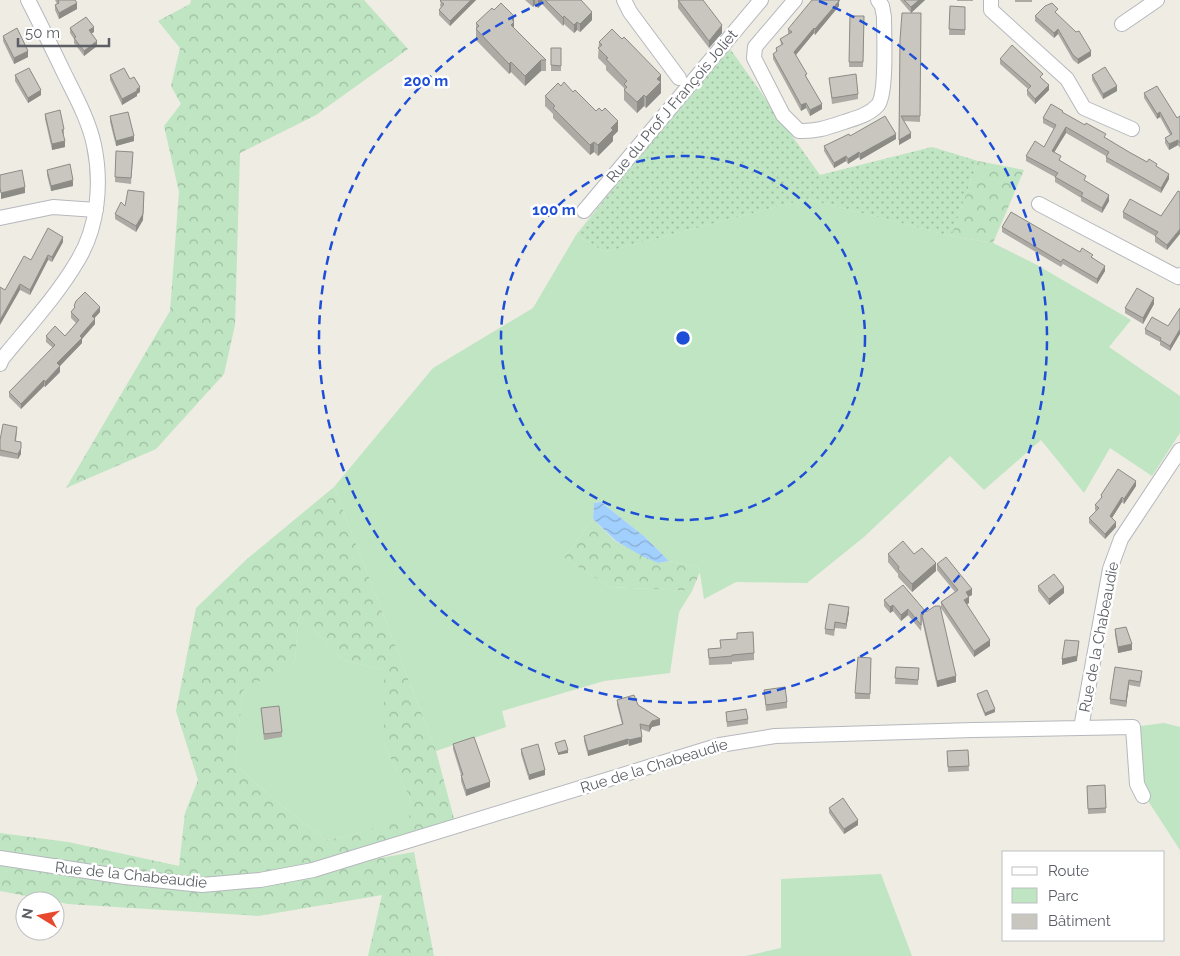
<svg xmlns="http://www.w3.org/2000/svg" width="1180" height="956" viewBox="0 0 1180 956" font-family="Raleway,sans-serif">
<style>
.green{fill:#bfe5c2}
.forest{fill:url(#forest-crowns);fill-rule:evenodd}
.garden{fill:url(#garden-dots)}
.water{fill:url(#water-waves)}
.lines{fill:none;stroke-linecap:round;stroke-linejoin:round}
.street-casing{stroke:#b5b8bd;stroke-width:16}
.street{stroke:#fff;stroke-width:14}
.wall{fill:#adaaa5}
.shaded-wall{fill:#8d8b86}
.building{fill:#c9c6c0;stroke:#8d8b86}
.ring{fill:none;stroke:#1d4ed8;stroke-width:2.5;stroke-dasharray:9 6}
.labels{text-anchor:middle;stroke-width:5;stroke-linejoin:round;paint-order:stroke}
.street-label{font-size:15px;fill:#5b5e64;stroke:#fff}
.centre{fill:#1d4ed8;stroke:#fff;stroke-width:2.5}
.ring-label{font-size:15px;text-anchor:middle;font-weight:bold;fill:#1d4ed8;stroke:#fff;stroke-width:5;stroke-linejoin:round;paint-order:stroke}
</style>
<defs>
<pattern id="forest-crowns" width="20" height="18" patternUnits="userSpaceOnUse" patternTransform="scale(1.25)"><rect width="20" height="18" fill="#bfe5c2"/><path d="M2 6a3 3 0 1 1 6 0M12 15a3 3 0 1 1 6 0" fill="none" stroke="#9ebda1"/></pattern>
<pattern id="garden-dots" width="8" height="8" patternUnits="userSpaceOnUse" patternTransform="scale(1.25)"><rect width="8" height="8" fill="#bfe5c2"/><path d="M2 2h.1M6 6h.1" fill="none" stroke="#9ebda1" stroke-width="1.8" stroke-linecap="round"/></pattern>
<pattern id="water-waves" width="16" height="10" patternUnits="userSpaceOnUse" patternTransform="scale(1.25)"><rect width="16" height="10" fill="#a2d0fe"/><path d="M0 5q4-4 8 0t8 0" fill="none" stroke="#87acd1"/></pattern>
</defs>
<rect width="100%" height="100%" fill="#eeece3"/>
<path class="green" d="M807,199L951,236L993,243L1037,265L1131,320L1109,347L1180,396V433L1152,476L1110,448L1084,493L1041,440L984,490L950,456L864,537L807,583L736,582L704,599L699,567L669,561L645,537L601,502L594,503L593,519L564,558L610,587L692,591L679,612L670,673L604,681L502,711L506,727L436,751L334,487L433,368L533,308L576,235L605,252Z
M299,614L343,660L384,670V745L409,796L415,815L356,834L326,840L280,804L235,765L243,689L295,662Z
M1164,723L1180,727V850L1137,784L1133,727Z
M881,874L912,956H746L781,948V879Z"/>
<path class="forest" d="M191,0H364L408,49L316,115L240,153L235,325L224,374L156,449L66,488L170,311L179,192L164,126L181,104L171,86L180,48L158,21L190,4Z
M978,161L1024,170L993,243L951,236Z
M334,487L436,751L456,826L319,869L414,852L434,956H368L382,895L258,916L68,904L0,891V833L68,842L179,866L185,813L198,780L176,711L196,608L247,559ZM299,614L343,660L384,670V745L409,796L414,814L356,834L326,840L280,804L235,765L243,690L295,662Z
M593,519L615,541L658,563L669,561L699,567L700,572L692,591L610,587L564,558Z"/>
<path class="garden" d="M728,46L820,175L932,147L978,161L951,236L807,199L605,252L576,235Z"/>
<path class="water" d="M601,502L645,537L669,561L658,563L642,556L616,541L593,519L594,503Z"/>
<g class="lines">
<defs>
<path id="street" d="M624,0L630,12L679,78
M795,0L755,47L754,58L783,115L799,131C816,132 829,127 844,122C856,118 869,115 878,105C887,93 884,34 884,17L882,6L878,0
M991,0V10L1067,79L1084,108L1132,129
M1122,24L1157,0
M1039,204L1178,277L1180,275
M584,211L761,0
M0,218L53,207L96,210
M0,364L2,359C28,327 57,296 78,260C98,227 102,183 94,145C89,121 76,97 65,75C53,50 41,25 28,0
M1081,728L1133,727L1137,784L1143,796
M0,858L125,877L202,885L260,880L313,870L720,745L775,736L973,730L1081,728L1110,569L1121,539L1180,450"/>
</defs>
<use href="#street" class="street-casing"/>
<use href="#street" class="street"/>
</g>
<path class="wall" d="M55,0H75L77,9L59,19L55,10V5L57,4Z
M441,0H476L450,26L439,15V10L441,7L440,6Z
M525,0H581L592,20L580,32L577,30L574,33L564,24L563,26L542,4L538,8L535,5L533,7Z
M678,0L722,33L709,48L678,8Z
M900,0H925L911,13Z
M957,0H973V1H957Z
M1015,0H1032V2H1015Z
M839,2V6L815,35L814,33L796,55L822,109L810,116L806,108L801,111L773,59V54L776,52V48L781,45L780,39L788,34V29Z
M950,6L965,7V35H949Z
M494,10L514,16V28L546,60V71H541L525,86L511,72L509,74L476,40V23Z
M921,13L920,122L904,121L911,138L899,145L900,40Z
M1057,14L1091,56L1078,64L1073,60L1058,34L1054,38L1035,21V16Z
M850,16H864L863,67H849Z
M70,28L94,32L91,33L97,46L84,56L74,43V39L70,33Z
M3,36L28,57L14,64L3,41Z
M622,39L661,75V93L646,108L644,106L637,113L624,100V88L606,70V66L598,58L599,42Z
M551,48H561V71H551Z
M1000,59L1043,79L1049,90L1035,104L1027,95V90L1028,89L1000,64Z
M15,75L41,95L28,103L15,81Z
M110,75L130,79L140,92L137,94V96L122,105L110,80Z
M1092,75L1117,91L1103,99L1092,80Z
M829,78L858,94V99L832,104Z
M561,86L573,92L618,131L613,136V141L598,156L594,152L590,155L553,118V114L545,106V96Z
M1144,93L1177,118L1180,116V148L1178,145L1169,150L1165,143V138L1170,135L1160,117L1157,119L1144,98Z
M1063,113L1129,152L1157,167L1169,179L1161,193L1106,162V156L1066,133L1054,152L1061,162L1109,201L1102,213L1081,201V198L1055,182V177L1026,161V156L1044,147L1054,129L1043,123V118Z
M45,114L64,129V134L63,135L65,147L52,150L45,119Z
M110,116L134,141L116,146L110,122Z
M850,136L896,139L860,160L859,157L848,164L846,161L834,168L824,151V146Z
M116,151L133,157L131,184L115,182Z
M47,170L73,186L51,191L47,175Z
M1178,191L1167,250L1155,242V236L1123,218V212L1161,216Z
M115,214L143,220L136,232L115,219Z
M1002,227L1080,252L1093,258L1105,271L1097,284L1063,264L1061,267L1002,232Z
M63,242L52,262L48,260L30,295L20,290H5L31,260Z
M1154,304L1143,324L1125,313V308Z
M74,306L100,312L94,318L95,324L82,339V343L60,366V372L45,387L44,386L21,409L9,397V392L53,348L46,342V336H65L76,323L71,318V312L74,309Z
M1180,308L1170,351L1160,345V342L1145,334V329L1168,326Z
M17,432L16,441L21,454L18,459L0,456V440Z
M1136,486L1124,504L1122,502L1112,518L1116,527L1105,539L1089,523V518L1096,511L1095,510V505L1101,499V495Z
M888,554H914L936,571L912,592L898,577V574L888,562Z
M937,564L972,595L969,596V603L967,604L990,646L974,657L941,608V602L955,592L937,570Z
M1038,586L1064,593L1049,605L1038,591Z
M884,600L926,612L956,682L937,687L922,620L921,631L908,615L901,621L893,611L890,613L884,606Z
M849,612L846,629L835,628L834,636L825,634V629Z
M1115,629L1132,650L1118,653L1115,635Z
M708,649L754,653V660L732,662V664L709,665Z
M871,658L870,699H855V693Z
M896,667L919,668L918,685L895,684Z
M1115,667L1142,676L1140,687L1129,685L1126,707L1110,704V699Z
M764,690L787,702V708L766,711Z
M977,694L995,712L985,716L977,696Z
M617,700L638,705L660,725L652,727L649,732L641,729L642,742L629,746L628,744L588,756L584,741V736L622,724L617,705Z
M261,708L282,732V737L264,740Z
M726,712L748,719V724L727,727Z
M453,744L490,787L466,796L461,781V775L453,749Z
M521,749L545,775L529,780L521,754Z
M968,750L969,771L948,772L947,751Z
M1105,785L1106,813L1088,814L1087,786Z
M829,808L858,825L844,834L829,813Z"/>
<path class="shaded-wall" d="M471,0H476L450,26V21Z
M533,0H535V5L533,7Z
M538,0H542V4L538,8Z
M837,0H840L839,2V6L815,35V29Z
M919,0H925L911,13V7Z
M77,3V9L59,19V13Z
M592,12V20L580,32V24Z
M514,16V32L511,35V18Z
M564,16V24L563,26V18Z
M577,22V30L574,33V25Z
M722,25V33L709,48V41Z
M94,27V32L89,35V30Z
M814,28V33L794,57V52Z
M1058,29V34L1054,38V33Z
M97,41V46L84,56V51Z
M28,51V57L14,64V58Z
M1091,51V56L1078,64V59Z
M541,60V71L525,86V76Z
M511,62V72L509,74V64Z
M661,75V93L646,108V97L657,79Z
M1049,85V90L1035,104V99Z
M1117,86V91L1103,99V94Z
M140,87V92L137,94V96L122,105V99Z
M41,90V95L28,103V98Z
M644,95V106L637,113V102Z
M806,103V108L801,111V105Z
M822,104V109L810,116V110Z
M1160,112V117L1157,119V114Z
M618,121V131L613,136V141L598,156V145L611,128Z
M1066,127V133L1052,156V151Z
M911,133V138L899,145V140Z
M896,134V139L860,160V154Z
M134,136V141L116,146V141Z
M1178,140V145L1169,150V144Z
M65,141V147L52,150V144Z
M594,142V152L590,155V145Z
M859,152V157L848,164V159Z
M846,156V161L834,168V163Z
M1169,174V179L1161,193V188Z
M73,180V186L51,191V186Z
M25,187V193L1,199V193Z
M144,192L143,220L136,232V226Z
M1109,195V201L1102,213V208Z
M1180,229V234L1167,250V245Z
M63,237V242L52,262V257Z
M48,255V260L30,295V290Z
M1105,266V271L1097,284V279Z
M20,284V290L0,325V320Z
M1154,298V304L1143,324V318Z
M100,307V312L92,321V316Z
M95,319V324L82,339V343L57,369V363L80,336Z
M1180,329V334L1170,351V346Z
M60,366V372L45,387V382Z
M44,380V386L21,409V404Z
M21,448V454L18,459V454Z
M1136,481V486L1124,504V499Z
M1122,497V502L1110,521V516Z
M1116,522V527L1105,539V534Z
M936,563V571L912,592V584Z
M1064,587V593L1049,605V599Z
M972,589V595L966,598V592Z
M969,597V603L964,606V600Z
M893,605V611L890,613V607Z
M849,607V612L846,629V624Z
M908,609V615L901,621V615Z
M990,640V646L974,657V651Z
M1079,641L1077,661L1062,665V659Z
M1132,644V650L1118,653V647Z
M956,676V682L937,687V681Z
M1129,680V685L1126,707V701Z
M995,709V712L985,716V713Z
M660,719V725L652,727L649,732V726L652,721Z
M642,737V742L629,746V740Z
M628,739V744L588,756V751Z
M568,750V753L558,755V753Z
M545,770V775L529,780V775Z
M490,782V787L466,796V790Z
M858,820V825L844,834V829Z"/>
<path class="building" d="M58,0H75L77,3L59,13L55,5L59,3Z
M441,0H471L450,21L439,10L444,4L440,1Z
M545,0H581L592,12L580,24L577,22L574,25L564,16L563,18Z
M678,0H703L722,25L709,41Z
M812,0H838L839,1L815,29L814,28L794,52L807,74L805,75L822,104L810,110L806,103L801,105L773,54L777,51L776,48L783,44L780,39L792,32L788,29Z
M904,0H919L911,7Z
M501,3L514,16L511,18L514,22L511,25L546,60H541L525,76L511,62L509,64L476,29L479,26L476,23L492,8L494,10Z
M1052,3L1058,9L1055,12L1076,32L1079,31L1091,51L1078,59L1073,55L1058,29L1054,33L1035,16L1045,6Z
M950,6L965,7V30L949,29Z
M902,13H921L920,116H901L911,133L899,140L900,40Z
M850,16H864L863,62H849Z
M86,17L94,27L89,30L97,41L84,51L74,38L76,37L70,28Z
M17,28L28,51L14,58L3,36Z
M612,29L622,39L624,37L661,75L657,79L661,82L646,97L644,95L637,102L624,90L627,87L624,84L627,81L606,59L608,58L598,48L602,45L599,42Z
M1012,45L1043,74L1040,77L1049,85L1035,99L1027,90L1031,86L1000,59Z
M551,48H561V66L551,65Z
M1105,67L1117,86L1103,94L1092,75Z
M29,68L41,90L28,98L15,75Z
M124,68L130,79L134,77L140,87L137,89V91L122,99L110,75Z
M856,74L858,94L832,98L829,78Z
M564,82L573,92L575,90L596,111L599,108L602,111L605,108L618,121L611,128L613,130L598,145L594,142L590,145L553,108L555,106L545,96L558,83L561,86Z
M1157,86L1177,118L1180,116V143L1178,140L1169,144L1165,138L1172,134L1160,112L1157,114L1144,93Z
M1051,104L1063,111L1062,112L1085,125L1086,123L1106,134L1104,137L1129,152L1147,162L1149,159L1157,164L1156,166L1169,174L1161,188L1106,157L1109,152L1066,127L1052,151L1061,156L1059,160L1086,176L1084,180L1109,195L1102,208L1081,196L1083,193L1055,177L1058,173L1026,156L1035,141L1044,147L1056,125L1043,118Z
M60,110L64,129L62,130L65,141L52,144L45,114Z
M128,112L134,136L116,141L110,116Z
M885,116L896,134L860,154L859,152L848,159L846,156L834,163L824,146L849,134L850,136Z
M116,151L133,152L131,178L115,177Z
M70,164L73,180L51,186L47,170Z
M22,170L25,187L1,193L0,188V175Z
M128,190L144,192L143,214L136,226L115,214L121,202L125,206Z
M1178,191L1180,192V229L1167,245L1155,236L1158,232L1123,212L1130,199L1161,216Z
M1011,212L1080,252L1082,248L1093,255L1091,257L1105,266L1097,279L1063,259L1061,262L1002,227Z
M48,228L63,237L52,257L48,255L30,290L20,284L0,320V287L5,290L24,256L31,260Z
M1137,288L1154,298L1143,318L1125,308Z
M85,292L100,307L92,316L95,319L80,336L82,338L57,363L60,366L45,382L44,380L21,404L9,392L55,345L46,336L55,326L65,336L79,320L71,312L75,307L74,306L76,301Z
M1180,308V329L1170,346L1160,340L1161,338L1145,329L1152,317L1168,326Z
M3,424L17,427L15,441L21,442V448L18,454L0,450V440Z
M1118,469L1136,481L1124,499L1122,497L1110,516L1116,522L1105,534L1089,518L1099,508L1095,505L1102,497L1101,495Z
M903,541L914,554L922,548L936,563L912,584L898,569L899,567L888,554Z
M946,557L972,589L966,592L969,597L964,600L990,640L974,651L941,602L958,590L937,564Z
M1054,574L1064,587L1049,599L1038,586Z
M903,585L926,612L935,606H940L956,676L937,681L922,615L924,614H921V625L908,609L901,615L893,605L890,607L884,600Z
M829,604L849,607L846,624L835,622L834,630L825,629Z
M1126,627L1132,644L1118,647L1115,629Z
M753,632L754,653L732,655V656L709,658L708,649L721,648L720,640L737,639V633Z
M1065,640L1079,641L1077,656L1062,659Z
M858,657L871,658L870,694L855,693Z
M896,667L919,668L918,680L895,678Z
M1115,667L1142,671L1140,682L1129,680L1126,701L1110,699Z
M785,687L787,702L766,705L764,690Z
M987,690L995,709L985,713L977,694Z
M634,695L638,705L660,719L652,721L649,726L640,724L642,737L629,740L628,739L588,751L584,736L623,724L617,700Z
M279,706L282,732L264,734L261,708Z
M746,709L748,719L727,722L726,712Z
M474,737L490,782L466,790L461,775H463L453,744Z
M565,740L568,750L558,753L555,743Z
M538,744L545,770L529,775L521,749Z
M968,750L969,766L948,767L947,751Z
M1105,785L1106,808L1088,809L1087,786Z
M843,798L858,820L844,829L829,808Z"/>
<g class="ring">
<circle cx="683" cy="338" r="182"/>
<path d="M819 1A364 364 0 1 1 547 1"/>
</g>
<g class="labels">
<g class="street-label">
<text transform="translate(672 106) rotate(-50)" y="5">Rue du Prof J François Joliet</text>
<text transform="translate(1099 637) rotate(-79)" y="5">Rue de la Chabeaudie</text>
<text transform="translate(654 766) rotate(-17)" y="5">Rue de la Chabeaudie</text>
<text transform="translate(131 875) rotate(6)" y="5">Rue de la Chabeaudie</text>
</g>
</g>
<circle cx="683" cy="338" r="8" class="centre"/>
<g class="ring-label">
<text x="426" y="86">200 m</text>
<text x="554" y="215">100 m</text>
</g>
<rect x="1002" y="851" width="162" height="90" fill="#ffffff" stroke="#bdbfc1"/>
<rect x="1012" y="867" width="25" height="8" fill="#ffffff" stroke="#bdbfc1"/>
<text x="1048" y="876" font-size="15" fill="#5b5e64">Route</text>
<rect x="1012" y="888" width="25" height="15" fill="#bfe5c2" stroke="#bdbfc1"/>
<text x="1048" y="901" font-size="15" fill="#5b5e64">Parc</text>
<rect x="1012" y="914" width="25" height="15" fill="#c9c6c0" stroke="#bdbfc1"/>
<text x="1048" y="926" font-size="15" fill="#5b5e64">Bâtiment</text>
<g transform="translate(40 916) rotate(280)"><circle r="24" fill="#ffffff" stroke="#bdbfc1"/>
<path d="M0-4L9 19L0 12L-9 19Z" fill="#e8492e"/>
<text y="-8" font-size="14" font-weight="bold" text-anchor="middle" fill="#5b5e64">N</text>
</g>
<path d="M18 38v8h91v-8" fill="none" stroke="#5b5e64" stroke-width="2.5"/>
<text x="25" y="38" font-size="15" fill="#5b5e64" stroke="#ffffff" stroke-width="4" paint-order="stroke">50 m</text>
</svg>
